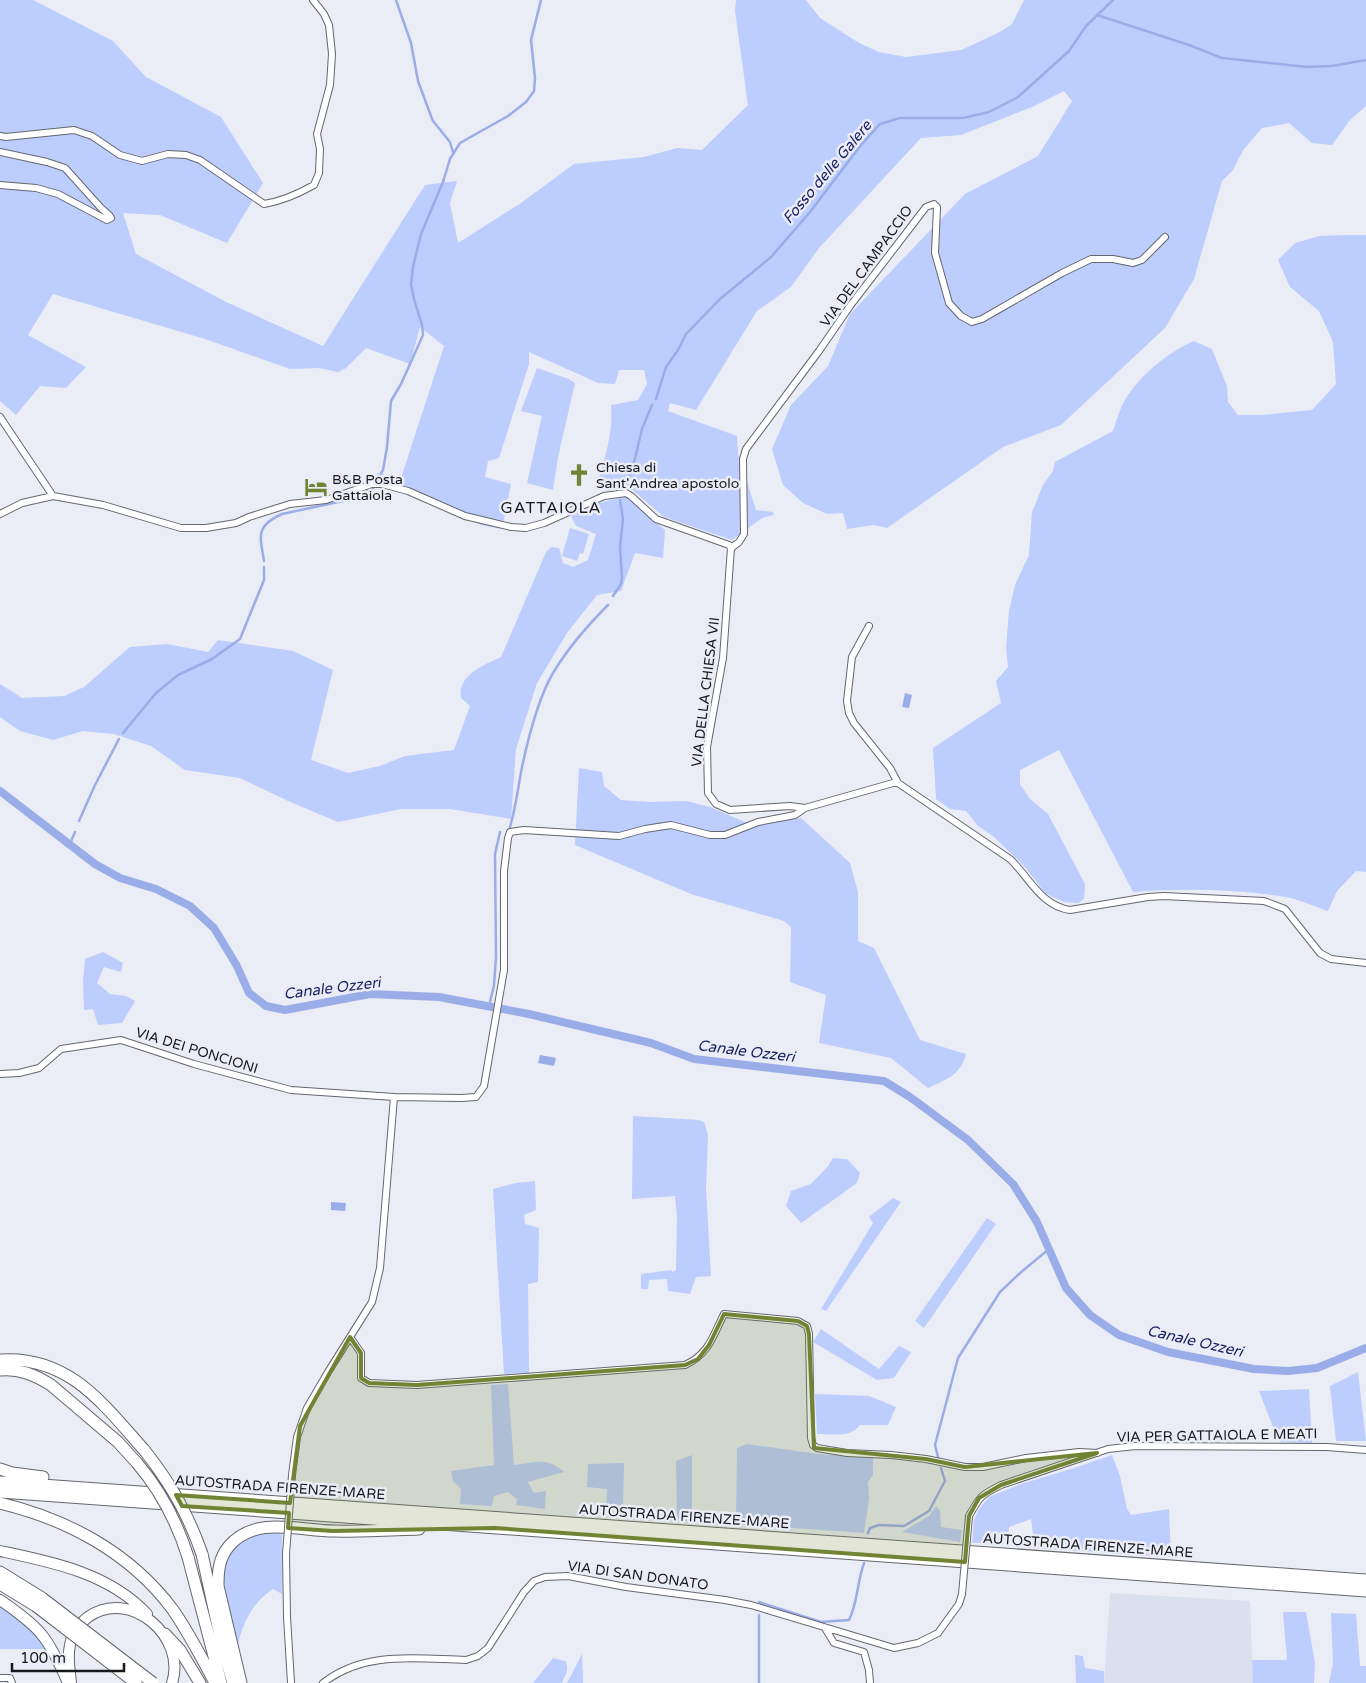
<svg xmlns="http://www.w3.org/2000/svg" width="1366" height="1683" viewBox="0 0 1366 1683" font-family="'Varela Round',sans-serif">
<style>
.built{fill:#dbe0ee}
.green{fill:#bccdfe}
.water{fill:#9aade8}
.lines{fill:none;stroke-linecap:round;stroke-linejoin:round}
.stream{stroke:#9aade8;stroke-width:2.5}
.canal{stroke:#9aade8;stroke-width:8}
.street-casing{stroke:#65676e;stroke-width:8}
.primary-casing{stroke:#65676e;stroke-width:12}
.highway-casing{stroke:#65676e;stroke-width:13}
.street{stroke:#fff;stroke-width:6}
.primary{stroke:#fff;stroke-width:10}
.highway{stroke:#fff;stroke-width:11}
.street-bridge-casing{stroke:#65676e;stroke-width:8;stroke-linecap:butt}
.highway-bridge-casing{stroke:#65676e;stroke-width:13;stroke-linecap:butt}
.street-bridge{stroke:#fff;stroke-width:6}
.highway-bridge{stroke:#fff;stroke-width:11}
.marked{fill:#718433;fill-opacity:0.2;stroke:#718433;stroke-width:4;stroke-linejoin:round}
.labels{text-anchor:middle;stroke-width:5;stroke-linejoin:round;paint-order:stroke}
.street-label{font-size:14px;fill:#17181b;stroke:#eaedf5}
.poi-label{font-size:14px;fill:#17181b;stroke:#eaedf5;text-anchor:start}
.water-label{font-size:15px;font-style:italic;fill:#161f62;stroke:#eaedf5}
.quarter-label{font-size:16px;letter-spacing:1px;fill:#17181b;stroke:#eaedf5}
</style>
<rect width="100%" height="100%" fill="#eaedf5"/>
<path class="built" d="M1110,1593L1250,1601L1253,1683H1104Z"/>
<path class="green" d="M0,0H33L113,41L146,77L221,117L263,183L227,243L160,215L123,213L136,254L226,302L323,346L425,185L457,181L450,203L458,243L521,203L574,164L644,157L677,148L702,150L748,105L735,11L736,0H806L820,18L859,43L879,52L906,57L961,50L998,33L1012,24L1024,0H1366V106L1350,120L1332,145L1312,143L1289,123L1262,128L1243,150L1233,170L1222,181L1194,279L1165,328L1061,425L1003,447L887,528L873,525L847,529L843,513L827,514L803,503L783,485L772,449L791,405L828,366L850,314L965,194L1038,156L1072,101L1064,91L1032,107L961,135L921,138L819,248L791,287L757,311L696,410L670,403L668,411L737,436L738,454L756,510L773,512L774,515L762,518L732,540L664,517L629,487L607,491L599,477C607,452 613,430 611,405L638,400L647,384L644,370H619L615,384L598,383L529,352V364L499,458L488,461L485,477L511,484L502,529L481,525L391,488H374L377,473L401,478L444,346L420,327L410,364L366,348L346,368L338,372L319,368L290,369L205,339L53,294L28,335L86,367L66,388L40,386L16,415L0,401Z
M1345,235H1366V872L1356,871L1337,891L1328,911C1316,907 1303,901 1291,898C1242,889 1183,888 1133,892L1059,750L1020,770V784L1030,799L1048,814L1085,884L1084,899L1078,903L1064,902L1045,893L1025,867L994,837L978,826L966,811L950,809L936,799L933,748L1001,703L996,681L1008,667L1006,648L1009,611L1015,585L1029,555L1032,512L1043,485L1053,471L1055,462L1113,431C1117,419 1121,405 1128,395C1144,372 1169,352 1194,341L1212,349L1227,386L1228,402L1238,415H1262L1312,410L1336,384L1333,342L1319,311L1290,287L1278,260L1295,243L1320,236Z
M537,368L569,379L575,383L558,457L553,490L527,483L542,416L521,411Z
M625,496L665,530L663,558L635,553L621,591L597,595L567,633L537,683L516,749L511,819L450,809H401L338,822L288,801L240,778L185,770L151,746L114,734L83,731L53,740L20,731L0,717V684L22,698L64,696L84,687L130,647L167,644L208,652L218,640L293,651L333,670L311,760L348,773L380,766L405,756L454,750L470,706L461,698C457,675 484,665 501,657L546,552L551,547L559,548L563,563L573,567L588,560L596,534L576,526L571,516L596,504Z
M570,528L589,534L583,554L580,553L577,561L562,556Z
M579,768L602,772L604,786L621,800L651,802L686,801L710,807L754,826L801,818L850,863L858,892V941L874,948L920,1040L966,1054C960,1076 947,1079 928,1088L891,1058L819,1043L826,995L790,982L791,927L784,921L691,894L575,845Z
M103,952L123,963L121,972L104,967L97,983L110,994L126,996L135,1001L122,1023L98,1025L93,1009L84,1010L83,980L85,959Z
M633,1116L699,1120L704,1122L708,1135L706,1188L711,1276L696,1277L690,1294L668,1291L667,1279L649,1280L648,1289H641V1274L671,1270L673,1272L676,1270L677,1218L675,1196L632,1199Z
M833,1158L847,1159L860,1173L857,1183L801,1223L786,1206L791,1191L811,1184L828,1166Z
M535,1181L536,1210L524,1215L525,1224L539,1228L538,1282L528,1284L529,1373L504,1374L493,1189L516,1183Z
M893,1198L901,1202L826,1311L821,1309L873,1223L869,1217Z
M987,1218L996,1224L924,1328L915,1321Z
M821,1329L879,1369L899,1346L911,1352L894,1378L877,1380L813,1342Z
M1358,1372L1366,1441H1336L1330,1386Z
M508,1384L514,1465C535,1463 546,1456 564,1472L528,1482L534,1493L546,1491L545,1509L516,1505L517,1499L508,1492L494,1496L492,1506L460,1504L461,1489L453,1481L451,1471L494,1465L491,1385Z
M1309,1389L1312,1443L1279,1442L1259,1391Z
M815,1394L869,1396L896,1407L888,1425H860C852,1438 831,1434 817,1434Z
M747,1444L818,1454L873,1457V1475L868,1482L869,1499L864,1533L736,1524L737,1448Z
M692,1455V1521L677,1520L676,1461Z
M1112,1455L1120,1476L1127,1509L1131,1515L1169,1509L1171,1557L1035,1548L1031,1519L1009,1527L1008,1543H972L974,1520L979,1509L989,1497L1021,1484L1074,1468Z
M624,1463L623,1509L606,1508L607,1489L587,1487L588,1464Z
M936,1506L940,1511L941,1527L962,1530L960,1542L902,1532L929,1516Z
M269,1533L282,1534V1594L273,1589C253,1602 243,1622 238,1644C231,1612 206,1557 246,1538C252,1535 262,1534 269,1533Z
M0,1604L39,1636L46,1649H0Z
M1283,1612H1306L1315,1663L1314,1683H1253L1252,1660H1287Z
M1331,1613L1356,1614L1360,1666H1366V1683H1329L1333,1663Z
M582,1654L583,1683H567Z
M1075,1655L1083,1656L1085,1668L1104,1671V1683H1076Z
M553,1658L565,1661C570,1669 565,1675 562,1683H533Z"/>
<path class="water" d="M905,693L912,695L909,708L902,707Z
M540,1055L556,1058L554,1066L538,1063Z
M331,1202L346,1203L345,1211L331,1210Z"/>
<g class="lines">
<path class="stream" d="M396,0L411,43L418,81L431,116L433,121L450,142L453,152
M1097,15L1189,45L1222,58L1307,67L1332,66L1366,60
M656,399L666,367L678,350L686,334L720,299L771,257L810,212L861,145L880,124L900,118H963L989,112L1018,97L1069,51L1086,26L1113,0
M379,477L383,470L387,447L391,401L401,384L423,335L422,325L414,299L411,284L413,267L421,234L443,182L450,159L460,143L508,116L526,102L534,91L535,78L531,40L541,0
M620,491L632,471L642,429L652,405
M264,561C260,536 255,526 282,514L357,498L373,488
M613,596L621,584L622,578L620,547L623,519L620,500
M123,733L156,693L178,675L212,659L240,639L264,580V567
M79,821L95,785L119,739
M510,827C516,807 518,787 522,767C528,739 539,697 553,673C568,648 588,625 608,605
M69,846L75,832
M489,1006L494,985L496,957L495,854L500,832
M938,1457L935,1445L958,1358L1000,1292L1020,1273L1049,1249
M868,1533L870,1528L879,1525L904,1526L929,1511L945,1481L941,1468
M759,1602L821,1622L849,1620C858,1602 857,1582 864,1563
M759,1683V1615"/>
<path class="canal" d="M0,791L95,864L120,878L156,889L190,906L214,928L237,966L249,993L266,1006L285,1010L370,994L439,997L529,1014L651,1043L694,1059L884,1081L910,1097L968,1140L1013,1184L1037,1222L1066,1288L1090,1315L1119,1335L1168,1352L1254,1369L1288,1371L1317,1368L1366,1348"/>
<defs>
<path id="street" d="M0,136L6,137L74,130L92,136L120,155L142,161L168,154L186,155L200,160L264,204C283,201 298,194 314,185L319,173L320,149L317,134L330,85L332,54L329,25L324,14L313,0
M0,152L47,162L65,168L101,208L109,215L111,218L107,220L58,194L36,188L0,185
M0,417L53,496
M0,514L22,503L53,496L103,505L181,528H206L236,523L249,517L290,504L326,500L372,484H382L408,491L465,516L511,527L526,528L544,523L604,496L626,493L631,496L656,519L729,545L731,548L723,658L707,747L708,793L716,804L730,810L790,806L805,808
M731,548L739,542L744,534L743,459L746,449L819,351L850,306L926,207L934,204L937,207L935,253L949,303L961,316L972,322L982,319L1062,273L1091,259H1113L1133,263L1142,260L1165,237
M869,626L852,657L847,701L849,713L854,723L890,768L898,783
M0,1074L19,1073L39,1068L61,1049L121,1040L194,1064L291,1090L394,1097
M350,1337L361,1353V1378L369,1383L417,1385L685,1365C709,1354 713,1336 724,1314L798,1321L807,1326L809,1334L811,1438L813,1445L817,1448L847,1453L891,1455L926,1459L965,1467H983L1026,1458L1079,1452L1097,1453
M292,1475L297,1437L307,1408L328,1372L372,1302L380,1268L394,1097L461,1098L476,1097L484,1086L504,970V871L508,838L510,832L524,830L619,836L645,829L671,825L710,835H725L758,822L795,815L805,808L893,783H898L1010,859C1029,877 1041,906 1070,910L1148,897L1164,896L1264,901L1285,909L1320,953L1331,959L1366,963
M969,1516C980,1496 981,1495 1001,1485L1108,1449L1135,1446L1327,1447L1366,1450
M286,1554L287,1617L291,1683
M825,1628L834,1643L864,1652L869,1670L870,1683
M0,1678H10L12,1683
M323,1683C365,1650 417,1659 466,1660L478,1656L488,1648L524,1592L534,1581L545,1577L568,1576L626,1587L725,1600L751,1605L894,1648L918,1643L938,1633L959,1604L962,1594"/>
<path id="primary" d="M0,1551C52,1562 109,1573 147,1614
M0,1600C41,1628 48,1637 68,1683
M71,1683C70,1671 67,1657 70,1645C72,1633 79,1624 88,1617C130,1587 187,1637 172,1683"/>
<path id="highway" d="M0,1360C69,1355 104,1405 145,1451
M0,1370C19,1368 35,1375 51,1385L118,1442L137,1463
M0,1469L12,1473L43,1477
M0,1482L1366,1580
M0,1492L1366,1591
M0,1503C67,1519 131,1553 173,1610C189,1633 202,1658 215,1683
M202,1554L222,1645L233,1683
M188,1557L221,1683
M0,1572L42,1598
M0,1584L36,1606
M165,1634L180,1650L200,1683
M241,1683L218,1586C218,1571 219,1558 229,1546C256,1515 299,1531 334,1531C363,1532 391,1530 419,1529"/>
</defs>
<use href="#street" class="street-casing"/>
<use href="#primary" class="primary-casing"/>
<use href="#highway" class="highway-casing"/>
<use href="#street" class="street"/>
<use href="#primary" class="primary"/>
<use href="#highway" class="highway"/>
<defs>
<path id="street-bridge" d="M286,1554L292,1475
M962,1594L969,1516"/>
<path id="highway-bridge" d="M145,1451C171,1484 188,1514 202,1554
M137,1463C161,1491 177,1522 188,1557
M42,1598L153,1683
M36,1606L136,1683"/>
</defs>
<use href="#street-bridge" class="street-bridge-casing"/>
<use href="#highway-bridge" class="highway-bridge-casing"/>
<use href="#street-bridge" class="street-bridge"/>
<use href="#highway-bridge" class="highway-bridge"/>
</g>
<path class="marked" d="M724,1314L798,1321L807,1326L809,1334L814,1448L926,1459L965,1467L1097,1453L1001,1485L979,1498L969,1516L965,1562L495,1528L333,1531L288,1528L289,1513L182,1506L176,1495L290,1503L300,1426L350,1337L361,1353V1378L369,1383L417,1385L685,1365L698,1359L709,1345Z"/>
<defs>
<symbol id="church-bare" viewBox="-9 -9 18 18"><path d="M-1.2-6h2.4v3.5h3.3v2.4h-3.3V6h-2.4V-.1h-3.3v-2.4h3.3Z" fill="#718433" stroke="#eaedf5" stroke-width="2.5" paint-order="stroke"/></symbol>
<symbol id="hotel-bare" viewBox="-9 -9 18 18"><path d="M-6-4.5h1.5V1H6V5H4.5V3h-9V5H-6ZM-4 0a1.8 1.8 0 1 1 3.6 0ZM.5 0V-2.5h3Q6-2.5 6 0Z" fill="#718433" stroke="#eaedf5" stroke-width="2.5" paint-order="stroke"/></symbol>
</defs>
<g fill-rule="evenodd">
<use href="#church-bare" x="563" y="459" width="32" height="32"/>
<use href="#hotel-bare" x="300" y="471" width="32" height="32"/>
</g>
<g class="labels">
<g class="street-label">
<text transform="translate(866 266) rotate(-54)" y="5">VIA DEL CAMPACCIO</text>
<text transform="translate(705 692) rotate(-83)" y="5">VIA DELLA CHIESA VII</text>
<text transform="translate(197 1050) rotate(17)" y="5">VIA DEI PONCIONI</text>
<text transform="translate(1217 1435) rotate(-1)" y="5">VIA PER GATTAIOLA E MEATI</text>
<text transform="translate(280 1487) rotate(4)" y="5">AUTOSTRADA FIRENZE-MARE</text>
<text transform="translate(684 1516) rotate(4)" y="5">AUTOSTRADA FIRENZE-MARE</text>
<text transform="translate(1088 1545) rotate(4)" y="5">AUTOSTRADA FIRENZE-MARE</text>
<text transform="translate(638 1575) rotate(8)" y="5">VIA DI SAN DONATO</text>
</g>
<g class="poi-label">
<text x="596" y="472">Chiesa di<tspan x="596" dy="16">Sant'Andrea apostolo</tspan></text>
<text x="332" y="484">B&amp;B Posta<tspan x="332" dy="16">Gattaiola</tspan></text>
</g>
<g class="water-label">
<text transform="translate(827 172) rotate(-50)" y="5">Fosso delle Galere</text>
<text transform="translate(332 988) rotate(-7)" y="5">Canale Ozzeri</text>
<text transform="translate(746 1051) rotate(7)" y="5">Canale Ozzeri</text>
<text transform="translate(1195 1341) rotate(13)" y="5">Canale Ozzeri</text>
</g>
<g class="quarter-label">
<text x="551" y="513">GATTAIOLA</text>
</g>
</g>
<path d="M12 1663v8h112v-8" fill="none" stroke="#17181b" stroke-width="2.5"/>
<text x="20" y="1663" font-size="15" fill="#17181b" stroke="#eaedf5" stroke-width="4" paint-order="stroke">100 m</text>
</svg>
